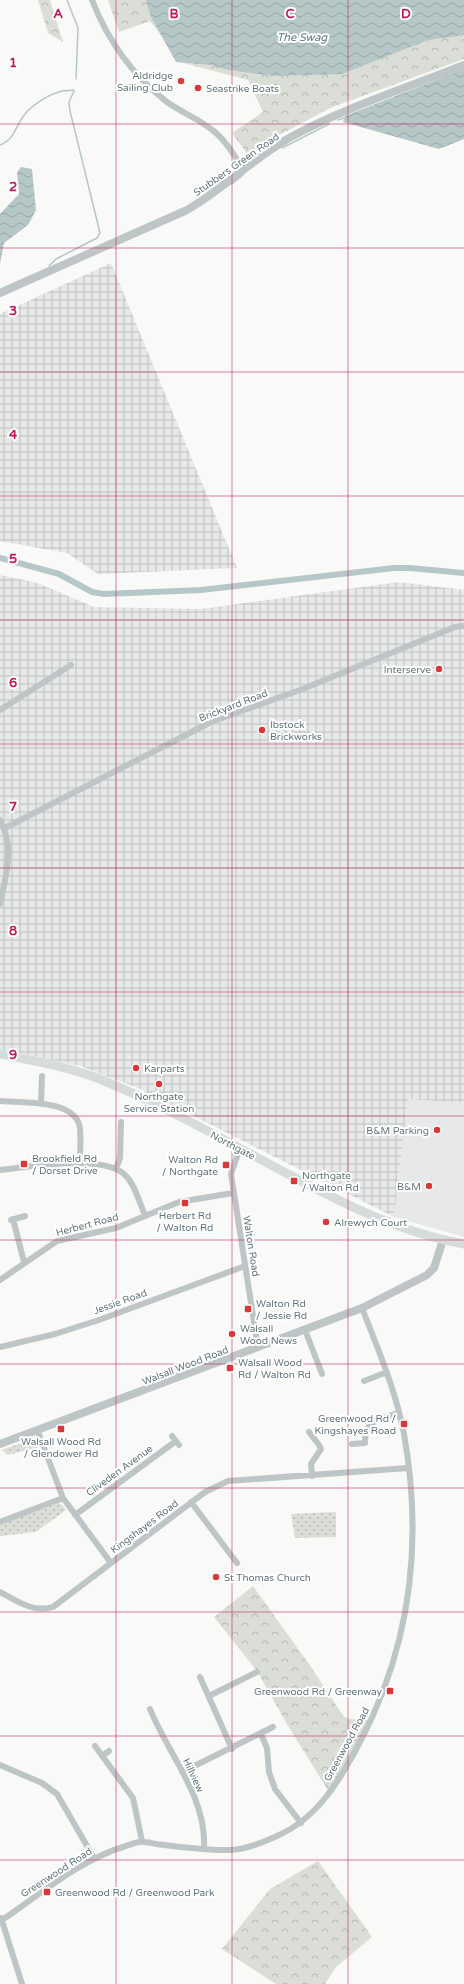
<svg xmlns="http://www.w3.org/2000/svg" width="464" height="1984" viewBox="0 0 464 1984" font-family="'Varela Round',sans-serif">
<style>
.built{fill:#e7e9e8}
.industrial{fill:url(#industrial-grid)}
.grass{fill:url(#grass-dots)}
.forest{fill:url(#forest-crowns)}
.water{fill:url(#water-waves)}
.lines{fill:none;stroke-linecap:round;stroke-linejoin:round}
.stream{stroke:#b6c7c7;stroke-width:1.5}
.canal{stroke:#b6c7c7;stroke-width:6}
.minor{stroke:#bec5c6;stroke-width:6}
.tertiary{stroke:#bec5c6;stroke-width:8}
.secondary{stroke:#d6dbdc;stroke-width:9}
.grid{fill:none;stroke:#c2185b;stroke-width:1;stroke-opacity:0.55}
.poi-dot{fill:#d9373a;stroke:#fff;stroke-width:1.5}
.labels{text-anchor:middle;stroke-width:4;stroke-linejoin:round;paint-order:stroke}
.poi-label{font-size:10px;fill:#61767a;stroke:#fff;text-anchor:start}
.street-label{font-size:10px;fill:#61767a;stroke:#fff}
.water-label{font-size:11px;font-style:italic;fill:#607a7a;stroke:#fff}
.grid-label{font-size:13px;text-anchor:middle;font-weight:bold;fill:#c2185b;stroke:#fff;stroke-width:4;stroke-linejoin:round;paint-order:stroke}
</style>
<defs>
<pattern id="industrial-grid" width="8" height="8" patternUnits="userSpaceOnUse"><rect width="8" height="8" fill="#e7e9e8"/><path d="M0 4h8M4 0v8" fill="none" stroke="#bfc1c1"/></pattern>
<pattern id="grass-dots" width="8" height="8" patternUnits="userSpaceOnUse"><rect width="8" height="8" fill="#dbded6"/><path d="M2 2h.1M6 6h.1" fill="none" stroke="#b5b9b3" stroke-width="1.8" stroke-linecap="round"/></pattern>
<pattern id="forest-crowns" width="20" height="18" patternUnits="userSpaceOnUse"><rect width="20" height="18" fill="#dbded6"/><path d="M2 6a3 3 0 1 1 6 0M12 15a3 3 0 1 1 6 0" fill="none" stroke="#b5b9b3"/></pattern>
<pattern id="water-waves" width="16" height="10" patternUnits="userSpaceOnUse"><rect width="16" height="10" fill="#b6c7c7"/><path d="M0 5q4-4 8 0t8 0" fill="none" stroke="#97a6a7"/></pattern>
</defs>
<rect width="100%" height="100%" fill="#f9f9f7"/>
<path class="built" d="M408,1099L464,1103V1237L394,1217Z"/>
<path class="industrial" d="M111,263L237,568L98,574L67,553L0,541V314Z
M0,575L38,583L94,607L201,609L399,582L464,590V1103L408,1099L394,1217L138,1088L80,1066L0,1049Z"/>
<path class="grass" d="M32,1439L37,1440L40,1447L8,1455L2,1450Z
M58,1503L61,1504L66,1510L36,1532L0,1536V1525Z
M336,1512V1537L295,1538L291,1514Z"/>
<path class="forest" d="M38,0H50L63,42L48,33Z
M108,0H464V59L330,108L257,147L248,155L232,133L263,112L248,80L183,63L150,21L119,32Z
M253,1586L309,1664L344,1717L349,1719L370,1720L329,1792L287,1724L257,1671L214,1617Z
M318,1861L372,1937L336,1967L325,1984H276L222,1949L270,1889Z"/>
<path class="water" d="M146,0H464V35L428,40L342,74L274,76L228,70L212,65L176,62L151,17Z
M464,69V139L439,149L343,122L345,116Z
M21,167L32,169L36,210L28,225L4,243L0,264V214L19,194L17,172Z"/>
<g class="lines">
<path class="stream" d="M67,0L78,28L76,79
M338,120L344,118
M0,145C15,140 16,124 25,114C33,104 50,94 62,91C66,90 71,91 74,90
M282,148L329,124
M232,184L243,175
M49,266L56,259L97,238L100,233L70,111L69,102L74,91"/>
<path class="canal" d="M0,558L59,574L92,592L104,594L201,590L394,568H410L464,573"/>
<path class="minor" d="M92,0C108,41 132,75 167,102C181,112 197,118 211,129C225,139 234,155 243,169
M0,710L71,665
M0,820C15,847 6,875 0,904
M5,828L211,722L300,690L455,627L464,626
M0,1101C22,1103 76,1099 80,1128C81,1139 80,1151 80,1163
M41,1104L42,1076
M240,1148L231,1174L258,1348
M116,1169L120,1158L121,1122
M0,1170C30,1167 100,1154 124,1174C135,1184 139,1202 145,1215
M13,1219L24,1262
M11,1220L25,1216
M0,1280L57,1241L116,1228L179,1202L233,1193
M305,1330L322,1374
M0,1347L55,1334L99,1320L245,1266
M364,1381L387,1372
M38,1432L63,1498L111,1563
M309,1432L319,1445L321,1449L311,1464L312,1476
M172,1436L179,1445
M352,1444L365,1443C364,1420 380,1419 398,1413
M191,1502L237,1563
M75,1515L176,1441
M0,1522L63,1498
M0,1592C17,1601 33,1613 53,1607L205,1492L228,1481L408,1468
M200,1677L232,1749
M209,1696L257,1672
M150,1709C168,1754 207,1797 204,1848
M261,1734L267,1748L269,1772L275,1789L301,1823
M95,1746L133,1798L142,1841
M102,1756L109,1751
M0,1765L42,1783L57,1794L94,1858
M182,1772L273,1727
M1,1918L22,1984
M2,1920C41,1894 81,1859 126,1846C132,1844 138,1841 143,1842C148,1842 152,1843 156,1844C180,1847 207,1851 231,1850C247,1849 263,1842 277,1836C318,1818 340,1780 360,1742C411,1645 423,1541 404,1434C396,1391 378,1349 362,1308"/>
<path class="tertiary" d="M0,293L187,210C223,189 253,159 289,138C344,108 406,88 464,65
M0,1444L362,1308L427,1275L434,1268L443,1240"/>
<path class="secondary" d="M0,1054C34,1061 70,1067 102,1080C166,1106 227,1142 288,1174C344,1204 401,1233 464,1244"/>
</g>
<path class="grid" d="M116,0V1984M232,0V1984M348,0V1984M0,124H464M0,248H464M0,372H464M0,496H464M0,620H464M0,744H464M0,868H464M0,992H464M0,1116H464M0,1240H464M0,1364H464M0,1488H464M0,1612H464M0,1736H464M0,1860H464"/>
<g class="poi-dot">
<circle cx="181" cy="81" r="4"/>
<circle cx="198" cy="88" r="4"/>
<circle cx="439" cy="669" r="4"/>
<circle cx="262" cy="730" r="4"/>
<circle cx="136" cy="1068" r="4"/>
<circle cx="159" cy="1084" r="4"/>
<circle cx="437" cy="1130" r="4"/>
<rect x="20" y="1160" width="8" height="8" rx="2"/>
<rect x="222" y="1161" width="8" height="8" rx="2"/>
<rect x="290" y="1177" width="8" height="8" rx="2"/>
<circle cx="429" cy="1186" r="4"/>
<rect x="181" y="1199" width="8" height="8" rx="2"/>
<circle cx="326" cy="1222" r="4"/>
<rect x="244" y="1305" width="8" height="8" rx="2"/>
<circle cx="232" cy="1334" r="4"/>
<rect x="226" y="1364" width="8" height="8" rx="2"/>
<rect x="400" y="1420" width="8" height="8" rx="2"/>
<rect x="57" y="1425" width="8" height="8" rx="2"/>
<circle cx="216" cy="1577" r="4"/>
<rect x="386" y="1687" width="8" height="8" rx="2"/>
<rect x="43" y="1888" width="8" height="8" rx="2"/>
</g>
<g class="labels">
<g class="poi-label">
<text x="173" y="79" text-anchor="end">Aldridge<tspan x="173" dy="12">Sailing Club</tspan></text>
<text x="206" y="92">Seastrike Boats</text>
<text x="431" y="673" text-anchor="end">Interserve</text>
<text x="270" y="728">Ibstock<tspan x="270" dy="12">Brickworks</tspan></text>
<text x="144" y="1072">Karparts</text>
<text x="159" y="1100" text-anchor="middle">Northgate<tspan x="159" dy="12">Service Station</tspan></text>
<text x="429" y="1134" text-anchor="end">B&amp;M Parking</text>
<text x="32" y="1162">Brookfield Rd<tspan x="32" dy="12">/ Dorset Drive</tspan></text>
<text x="218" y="1163" text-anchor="end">Walton Rd<tspan x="218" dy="12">/ Northgate</tspan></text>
<text x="302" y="1179">Northgate<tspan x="302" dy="12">/ Walton Rd</tspan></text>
<text x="421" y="1190" text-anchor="end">B&amp;M</text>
<text x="185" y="1219" text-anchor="middle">Herbert Rd<tspan x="185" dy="12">/ Walton Rd</tspan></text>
<text x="334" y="1226">Alrewych Court</text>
<text x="256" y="1307">Walton Rd<tspan x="256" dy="12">/ Jessie Rd</tspan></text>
<text x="240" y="1332">Walsall<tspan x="240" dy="12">Wood News</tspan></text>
<text x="238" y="1366">Walsall Wood<tspan x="238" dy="12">Rd / Walton Rd</tspan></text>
<text x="396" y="1422" text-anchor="end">Greenwood Rd /<tspan x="396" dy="12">Kingshayes Road</tspan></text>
<text x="61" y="1445" text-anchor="middle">Walsall Wood Rd<tspan x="61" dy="12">/ Glendower Rd</tspan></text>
<text x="224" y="1581">St Thomas Church</text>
<text x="382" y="1695" text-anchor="end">Greenwood Rd / Greenway</text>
<text x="55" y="1896">Greenwood Rd / Greenwood Park</text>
</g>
<g class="street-label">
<text transform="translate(236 164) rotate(-35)" y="4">Stubbers Green Road</text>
<text transform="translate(233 705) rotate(-21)" y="4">Brickyard Road</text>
<text transform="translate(233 1145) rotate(28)" y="4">Northgate</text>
<text transform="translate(87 1224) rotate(-15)" y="4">Herbert Road</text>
<text transform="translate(252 1246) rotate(81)" y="4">Walton Road</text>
<text transform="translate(120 1301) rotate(-20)" y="4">Jessie Road</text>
<text transform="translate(185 1365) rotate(-21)" y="4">Walsall Wood Road</text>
<text transform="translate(119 1470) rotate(-36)" y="4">Cliveden Avenue</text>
<text transform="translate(144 1526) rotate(-37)" y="4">Kingshayes Road</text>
<text transform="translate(346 1744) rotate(-61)" y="4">Greenwood Road</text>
<text transform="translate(194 1775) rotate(65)" y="4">Hillview</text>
<text transform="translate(56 1872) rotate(-33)" y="4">Greenwood Road</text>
</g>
<g class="water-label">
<text x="302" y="41">The Swag</text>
</g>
</g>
<g class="grid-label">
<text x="58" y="18">A</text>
<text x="174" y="18">B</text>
<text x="290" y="18">C</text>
<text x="406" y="18">D</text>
<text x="13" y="67">1</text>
<text x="13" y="191">2</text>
<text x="13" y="315">3</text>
<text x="13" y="439">4</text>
<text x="13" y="563">5</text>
<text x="13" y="687">6</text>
<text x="13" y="811">7</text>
<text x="13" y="935">8</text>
<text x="13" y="1059">9</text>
</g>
</svg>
